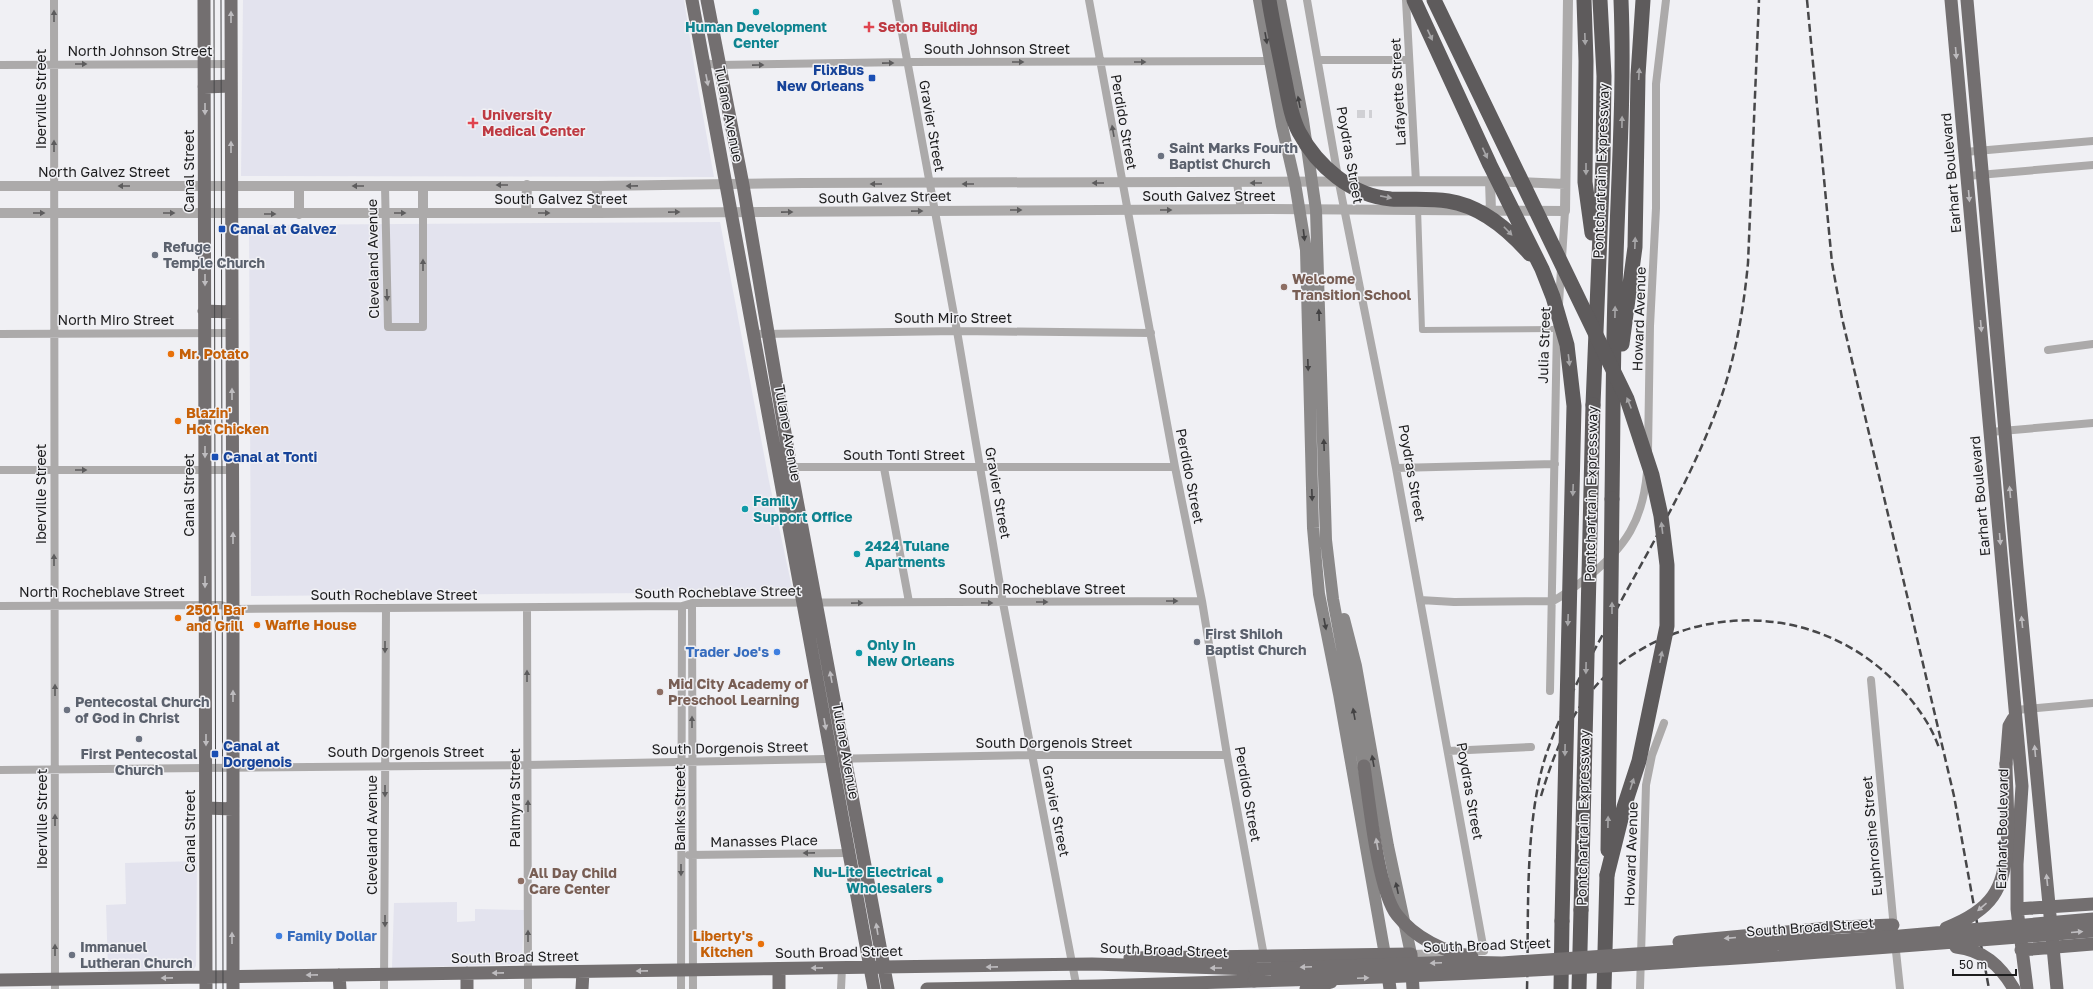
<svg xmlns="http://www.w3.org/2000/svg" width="2093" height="989" viewBox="0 0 2093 989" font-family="'Golos Text',sans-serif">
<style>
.built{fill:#e3e3ee}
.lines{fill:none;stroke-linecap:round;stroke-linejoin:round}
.minor-tunnel{stroke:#d0d0d4;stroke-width:8;stroke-dasharray:8 4;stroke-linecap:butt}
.pedestrian{stroke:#acaaaa;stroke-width:6}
.minor{stroke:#acaaaa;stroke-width:8}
.tertiary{stroke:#acaaaa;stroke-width:10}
.secondary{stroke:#8a8888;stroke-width:12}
.primary{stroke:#736f70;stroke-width:13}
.motorway{stroke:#5e5b5c;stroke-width:15}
.tram{stroke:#474749;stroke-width:1}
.rail{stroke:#474749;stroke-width:2.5;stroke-dasharray:8 4;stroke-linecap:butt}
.primary-bridge{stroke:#736f70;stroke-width:13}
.motorway-bridge{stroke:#5e5b5c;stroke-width:15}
.oneway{fill:#5d5c5d}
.oneway2{fill:#bebcbf}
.oneway3{fill:#a7a6a8}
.oneway4{fill:#434243}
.culture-dot{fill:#0f9aa8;stroke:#f0f0f4;stroke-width:1.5}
.health-dot{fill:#e0444e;stroke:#f0f0f4;stroke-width:1.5}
.transit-dot{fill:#1a4fb4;stroke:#f0f0f4;stroke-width:1.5}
.worship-dot{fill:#6b7280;stroke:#f0f0f4;stroke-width:1.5}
.education-dot{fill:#8d6e63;stroke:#f0f0f4;stroke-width:1.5}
.food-dot{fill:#e8710a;stroke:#f0f0f4;stroke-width:1.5}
.shop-dot{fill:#3f7fe0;stroke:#f0f0f4;stroke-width:1.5}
.labels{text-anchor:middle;stroke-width:3;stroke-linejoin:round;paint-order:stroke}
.culture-label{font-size:14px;font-weight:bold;fill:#0d838f;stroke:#f0f0f4;text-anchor:start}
.health-label{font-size:14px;font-weight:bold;fill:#be3a42;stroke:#f0f0f4;text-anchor:start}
.street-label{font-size:14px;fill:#1d1d1e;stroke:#f0f0f4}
.transit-label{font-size:14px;font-weight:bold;fill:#164399;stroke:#f0f0f4;text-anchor:start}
.worship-label{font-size:14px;font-weight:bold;fill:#5b616d;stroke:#f0f0f4;text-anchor:start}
.education-label{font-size:14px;font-weight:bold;fill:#785e54;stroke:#f0f0f4;text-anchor:start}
.food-label{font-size:14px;font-weight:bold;fill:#c56008;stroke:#f0f0f4;text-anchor:start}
.shop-label{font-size:14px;font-weight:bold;fill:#366cbe;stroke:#f0f0f4;text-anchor:end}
</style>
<rect width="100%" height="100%" fill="#f0f0f4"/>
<path class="built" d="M243,0H684L695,71L714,177L241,176Z
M720,222L769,481L793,592L251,596L249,225Z
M197,861L196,966L193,970L108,971L106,905L126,904L125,863Z
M457,902V922L475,921V909L524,910L522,964L392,968L394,903Z"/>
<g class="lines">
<path class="minor-tunnel" d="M1357,114H1372"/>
<path class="pedestrian" d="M1418,208L1422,330L1557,329"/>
<path class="minor" d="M54,0L55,989
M896,0L957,331L1003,603L1077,989
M1089,0L1175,467L1202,601L1227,755L1264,956
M1307,0L1339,183L1396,468L1484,951L1465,952
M1406,0L1416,182
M1319,60H1409
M703,63L719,65L907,62L1274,61
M0,65L231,64
M1965,152L2093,141
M1967,176L2093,165
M1237,183L1241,210
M385,186L388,327H423V213
M1562,258L1565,211
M1559,304L1561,269
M0,334L232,333
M754,334L957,331L1151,333
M2048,350L2093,344
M1990,432L2093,423
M1648,452L1650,326L1656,208V84L1666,0
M786,467H1175
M884,468L909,602
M1396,468L1555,464
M0,470H232
M1420,600L1454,602L1553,601C1566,594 1577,585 1588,577C1626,547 1643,520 1647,472
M692,603L693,989
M0,606L221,605L233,609L682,606L692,603L1202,601
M527,608L528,989
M1871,680L1894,929
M1550,691L1557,327
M2016,710L2093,703
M1448,751L1531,747
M0,770L527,765L1032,755H1227
M689,855L848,853
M1895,942L1900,989
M1411,954L1448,953
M384,989L386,608
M681,989L682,606
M841,989L842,968
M1640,989L1646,785L1652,755L1664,723"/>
<path class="tertiary" d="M1490,181L1491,211
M0,186H597L803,183L1490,181L1565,184
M423,186V213
M597,186V213
M0,213H597L1269,209L1565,211L1568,0
M526,213L527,185
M299,214V186"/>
<path class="secondary" d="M1259,0L1282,126L1295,183L1306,250L1313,528L1319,594L1339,694L1385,955
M1280,0L1303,120L1316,210L1326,540L1333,599L1364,766
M1344,619L1356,666L1388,846L1411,954"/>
<path class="primary" d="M204,0L206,989
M231,0L233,609V989
M692,0L874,989
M707,0L743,185L791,468L888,989
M1951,0L2022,786L2017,864V909L2027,989
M1967,0L2017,568L2057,989
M204,87L231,86
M204,311L232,312
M2006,764L2009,726L2013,719
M206,808L233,809
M2017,909L2093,904
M1839,927L1893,925
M2021,950L2093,944
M1130,958L1411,954L1413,989
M1387,967L1390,989
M339,975L340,989
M0,980L1092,964L1255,969
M467,989V973
M582,989L583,972
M779,989V969
M927,989L1098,986L1254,981
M1306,989L1331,982"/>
<path class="motorway" d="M1584,0L1586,61L1585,182L1592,233
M1622,344L1635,247L1638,75L1643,0
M1593,405L1603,160L1604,76L1600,0
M1612,499C1613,430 1613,362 1615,293C1617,195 1625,98 1621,0
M1561,989L1562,921
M1579,989L1581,910
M1604,989L1607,875"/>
<path class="tram" d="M214,0L216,989
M221,0L223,989"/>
<path class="rail" d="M1807,0L1832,263L1842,318L1954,796L1989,989
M1541,796C1556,746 1576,698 1618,665C1702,600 1821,606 1896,683C1913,700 1931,724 1939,748
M1527,989C1529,916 1524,827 1545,758C1560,712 1585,667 1608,625C1645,556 1687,487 1715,414C1734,366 1743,315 1748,263L1759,0"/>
<path class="primary-bridge" d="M1364,766C1369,800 1378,891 1397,915C1415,938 1444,952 1472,957
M1946,928C1964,921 1982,912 1993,896C2015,865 2006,800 2006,764
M1679,942L1839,927
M1956,947C1983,950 2000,965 2014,989
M1255,969L1458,962L1502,963L1889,937L2093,919
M1254,981C1534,974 1814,954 2093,931"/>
<path class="motorway-bridge" d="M1269,0C1273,26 1279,51 1284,77C1288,95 1290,115 1299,132C1317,166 1352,196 1391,199C1410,200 1430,198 1448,201C1481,206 1509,230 1530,254
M1414,0L1490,165L1542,269L1553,297L1567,345L1574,406L1562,921
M1434,0L1627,399L1652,475L1661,516L1667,565V626L1639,761L1624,807L1607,875
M1608,850L1612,499
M1581,910L1593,405"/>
</g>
<defs><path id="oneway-solid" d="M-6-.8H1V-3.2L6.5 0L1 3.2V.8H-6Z"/></defs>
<g class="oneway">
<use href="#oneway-solid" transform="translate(54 16) rotate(-90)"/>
<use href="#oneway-solid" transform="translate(1018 62)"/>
<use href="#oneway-solid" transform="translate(1140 62)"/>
<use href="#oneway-solid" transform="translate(888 63) rotate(-1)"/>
<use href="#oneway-solid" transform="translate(81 64)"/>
<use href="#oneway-solid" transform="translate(758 65) rotate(-1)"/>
<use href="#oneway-solid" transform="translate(1113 131) rotate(-100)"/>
<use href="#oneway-solid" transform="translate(54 146) rotate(-90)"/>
<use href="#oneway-solid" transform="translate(1098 183) rotate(180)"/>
<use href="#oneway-solid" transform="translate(1256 183) rotate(180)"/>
<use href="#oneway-solid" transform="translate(876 184) rotate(-180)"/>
<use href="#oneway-solid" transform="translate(968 184) rotate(180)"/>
<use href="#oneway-solid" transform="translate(502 185) rotate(180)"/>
<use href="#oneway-solid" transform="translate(124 186) rotate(180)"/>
<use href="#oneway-solid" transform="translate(358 186) rotate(180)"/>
<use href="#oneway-solid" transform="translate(632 186) rotate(179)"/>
<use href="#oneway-solid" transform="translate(1016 210)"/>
<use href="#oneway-solid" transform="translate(1166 210)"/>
<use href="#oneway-solid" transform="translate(917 211) rotate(-1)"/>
<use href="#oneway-solid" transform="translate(674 212) rotate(-1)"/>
<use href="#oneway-solid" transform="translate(787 212) rotate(-1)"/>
<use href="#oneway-solid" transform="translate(39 213)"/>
<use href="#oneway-solid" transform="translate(169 213)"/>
<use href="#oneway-solid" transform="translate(400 213)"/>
<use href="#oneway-solid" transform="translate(544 213)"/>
<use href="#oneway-solid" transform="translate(270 214)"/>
<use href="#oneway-solid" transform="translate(423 265) rotate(-90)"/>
<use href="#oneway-solid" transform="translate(387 295) rotate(88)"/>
<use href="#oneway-solid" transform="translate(81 470)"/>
<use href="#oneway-solid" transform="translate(54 560) rotate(-90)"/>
<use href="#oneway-solid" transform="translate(1172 601)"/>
<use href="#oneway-solid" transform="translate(1042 602)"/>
<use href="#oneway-solid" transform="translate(857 603) rotate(-1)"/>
<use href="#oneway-solid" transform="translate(987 603) rotate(1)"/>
<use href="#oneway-solid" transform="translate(385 647) rotate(90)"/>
<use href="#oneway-solid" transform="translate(527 676) rotate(-90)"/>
<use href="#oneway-solid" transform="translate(55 690) rotate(-90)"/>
<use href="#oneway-solid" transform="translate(692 722) rotate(-90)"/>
<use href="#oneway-solid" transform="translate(385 791) rotate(90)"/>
<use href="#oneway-solid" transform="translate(528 806) rotate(-90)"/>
<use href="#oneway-solid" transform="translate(55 820) rotate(-90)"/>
<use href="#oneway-solid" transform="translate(809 853) rotate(179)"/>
<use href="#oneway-solid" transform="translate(681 870) rotate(90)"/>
<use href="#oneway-solid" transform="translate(385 921) rotate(90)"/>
<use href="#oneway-solid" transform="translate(528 936) rotate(-90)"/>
<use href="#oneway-solid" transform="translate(55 950) rotate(-90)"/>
</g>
<g class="oneway2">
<use href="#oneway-solid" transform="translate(231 17) rotate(-90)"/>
<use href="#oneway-solid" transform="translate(1956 53) rotate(85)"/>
<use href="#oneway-solid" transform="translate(707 80) rotate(79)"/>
<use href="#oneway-solid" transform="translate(205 109) rotate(90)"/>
<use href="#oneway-solid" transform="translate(231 147) rotate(-90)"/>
<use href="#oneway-solid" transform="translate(1969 196) rotate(85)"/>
<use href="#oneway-solid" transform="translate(205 280) rotate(90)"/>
<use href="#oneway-solid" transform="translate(1981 326) rotate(85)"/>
<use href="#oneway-solid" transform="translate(232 394) rotate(-90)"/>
<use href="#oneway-solid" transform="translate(205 452) rotate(90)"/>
<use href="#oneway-solid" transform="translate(2010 492) rotate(-95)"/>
<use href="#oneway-solid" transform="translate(233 538) rotate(-90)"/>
<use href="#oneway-solid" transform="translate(2000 539) rotate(85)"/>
<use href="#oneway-solid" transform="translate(205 582) rotate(90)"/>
<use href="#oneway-solid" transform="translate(2022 622) rotate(-96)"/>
<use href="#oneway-solid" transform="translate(831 677) rotate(-100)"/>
<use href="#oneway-solid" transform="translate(233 696) rotate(-90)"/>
<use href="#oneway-solid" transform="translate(825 724) rotate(80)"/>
<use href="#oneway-solid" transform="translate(206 740) rotate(90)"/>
<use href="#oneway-solid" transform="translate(2035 751) rotate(-95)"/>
<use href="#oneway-solid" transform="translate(1377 844) rotate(-100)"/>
<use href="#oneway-solid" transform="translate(2047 880) rotate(-96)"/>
<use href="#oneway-solid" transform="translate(1982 907) rotate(139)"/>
<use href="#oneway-solid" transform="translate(877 929) rotate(-99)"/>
<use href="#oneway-solid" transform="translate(2077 932) rotate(-5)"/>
<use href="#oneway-solid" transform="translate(232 938) rotate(-90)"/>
<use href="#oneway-solid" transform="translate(1730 938) rotate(175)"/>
<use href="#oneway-solid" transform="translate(1436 963) rotate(177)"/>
<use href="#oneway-solid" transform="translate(992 967) rotate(179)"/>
<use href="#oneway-solid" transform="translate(1306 967) rotate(178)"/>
<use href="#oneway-solid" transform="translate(817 968) rotate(179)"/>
<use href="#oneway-solid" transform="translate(1216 968) rotate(-180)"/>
<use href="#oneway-solid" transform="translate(642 971) rotate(179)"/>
<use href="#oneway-solid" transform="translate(498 973) rotate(179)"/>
<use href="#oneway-solid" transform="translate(312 975) rotate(179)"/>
<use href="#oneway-solid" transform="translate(167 978) rotate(179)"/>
<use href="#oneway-solid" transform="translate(1363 978) rotate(-2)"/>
</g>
<g class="oneway3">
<use href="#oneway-solid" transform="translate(1430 35) rotate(65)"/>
<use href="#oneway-solid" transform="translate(1585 39) rotate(88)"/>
<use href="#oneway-solid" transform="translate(1639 74) rotate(-87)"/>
<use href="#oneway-solid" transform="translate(1622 122) rotate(-89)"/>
<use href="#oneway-solid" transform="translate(1485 153) rotate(65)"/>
<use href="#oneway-solid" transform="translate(1586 169) rotate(90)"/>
<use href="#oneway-solid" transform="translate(1386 197) rotate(11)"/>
<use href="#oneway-solid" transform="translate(1508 231) rotate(46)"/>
<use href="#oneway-solid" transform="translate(1635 243) rotate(-88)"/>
<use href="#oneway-solid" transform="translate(1615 312) rotate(-89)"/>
<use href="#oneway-solid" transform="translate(1569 360) rotate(83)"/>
<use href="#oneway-solid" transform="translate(1629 403) rotate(-112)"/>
<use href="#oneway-solid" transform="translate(1573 490) rotate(92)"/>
<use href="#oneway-solid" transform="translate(1662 528) rotate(-97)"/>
<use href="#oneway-solid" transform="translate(1612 608) rotate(-90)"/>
<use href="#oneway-solid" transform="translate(1568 620) rotate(92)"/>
<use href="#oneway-solid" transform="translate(1661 657) rotate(-79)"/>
<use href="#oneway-solid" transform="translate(1586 668) rotate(91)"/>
<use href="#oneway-solid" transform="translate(1565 750) rotate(91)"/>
<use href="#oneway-solid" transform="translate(1632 784) rotate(-72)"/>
<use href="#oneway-solid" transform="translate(1608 822) rotate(-89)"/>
</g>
<g class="oneway4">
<use href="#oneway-solid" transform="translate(1266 38) rotate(80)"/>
<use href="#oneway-solid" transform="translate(1299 102) rotate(-101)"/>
<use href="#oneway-solid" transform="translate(1304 235) rotate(83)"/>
<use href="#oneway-solid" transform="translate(1319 315) rotate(-92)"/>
<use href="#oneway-solid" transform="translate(1308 365) rotate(88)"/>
<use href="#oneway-solid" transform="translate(1324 445) rotate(-92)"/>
<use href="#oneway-solid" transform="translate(1312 495) rotate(88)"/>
<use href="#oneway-solid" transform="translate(1325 624) rotate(79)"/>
<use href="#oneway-solid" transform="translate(1354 714) rotate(-100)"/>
<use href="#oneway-solid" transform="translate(1373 761) rotate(-100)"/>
<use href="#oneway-solid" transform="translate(1397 888) rotate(-102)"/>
</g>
<g class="culture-dot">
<circle cx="756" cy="12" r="4"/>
<circle cx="745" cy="509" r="4"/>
<circle cx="857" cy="554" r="4"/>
<circle cx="859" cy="653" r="4"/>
<circle cx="940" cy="880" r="4"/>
</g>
<g class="health-dot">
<path d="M867 21h4v4h4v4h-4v4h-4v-4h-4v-4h4z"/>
<path d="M471 117h4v4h4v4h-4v4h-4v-4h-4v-4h4z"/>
</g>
<g class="transit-dot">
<rect x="868" y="74" width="8" height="8" rx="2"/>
<rect x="218" y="225" width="8" height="8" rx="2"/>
<rect x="211" y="453" width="8" height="8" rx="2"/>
<rect x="211" y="750" width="8" height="8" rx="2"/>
</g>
<g class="worship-dot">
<circle cx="1161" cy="156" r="4"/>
<circle cx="155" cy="255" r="4"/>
<circle cx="1197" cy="642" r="4"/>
<circle cx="67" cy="710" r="4"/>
<circle cx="139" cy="739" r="4"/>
<circle cx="72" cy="955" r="4"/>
</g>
<g class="education-dot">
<circle cx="1284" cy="287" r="4"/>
<circle cx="660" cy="692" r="4"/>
<circle cx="521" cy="881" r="4"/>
</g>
<g class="food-dot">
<circle cx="171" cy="354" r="4"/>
<circle cx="178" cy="421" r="4"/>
<circle cx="178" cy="618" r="4"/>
<circle cx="257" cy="625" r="4"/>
<circle cx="761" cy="944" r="4"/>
</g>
<g class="shop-dot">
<circle cx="777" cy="652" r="4"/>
<circle cx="279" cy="936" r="4"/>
</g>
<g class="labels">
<g class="culture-label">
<text x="756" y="32" text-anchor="middle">Human Development<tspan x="756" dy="16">Center</tspan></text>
<text x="753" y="506">Family<tspan x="753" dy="16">Support Office</tspan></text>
<text x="865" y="551">2424 Tulane<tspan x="865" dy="16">Apartments</tspan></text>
<text x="867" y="650">Only In<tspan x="867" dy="16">New Orleans</tspan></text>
<text x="932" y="877" text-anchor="end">Nu-Lite Electrical<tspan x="932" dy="16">Wholesalers</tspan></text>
</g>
<g class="health-label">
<text x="878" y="32">Seton Building</text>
<text x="482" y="120">University<tspan x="482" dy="16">Medical Center</tspan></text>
</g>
<g class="street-label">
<text x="997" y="54">South Johnson Street</text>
<text x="140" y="56">North Johnson Street</text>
<text transform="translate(1398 92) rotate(-93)" y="5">Lafayette Street</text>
<text transform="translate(41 99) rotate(-90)" y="5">Iberville Street</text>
<text transform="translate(729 114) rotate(79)" y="5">Tulane Avenue</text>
<text transform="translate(1124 122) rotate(80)" y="5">Perdido Street</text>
<text transform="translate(932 126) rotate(80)" y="5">Gravier Street</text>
<text transform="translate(1350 155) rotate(80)" y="5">Poydras Street</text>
<text transform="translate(189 171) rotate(-90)" y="5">Canal Street</text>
<text transform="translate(1601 171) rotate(-88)" y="5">Pontchartrain Expressway</text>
<text x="104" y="177">North Galvez Street</text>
<text transform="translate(1951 173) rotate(-95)" y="5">Earhart Boulevard</text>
<text x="1209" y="201">South Galvez Street</text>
<text transform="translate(885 197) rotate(-1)" y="5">South Galvez Street</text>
<text x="561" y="204">South Galvez Street</text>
<text transform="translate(373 259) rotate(-91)" y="5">Cleveland Avenue</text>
<text x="953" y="323">South Miro Street</text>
<text transform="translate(1639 319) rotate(-88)" y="5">Howard Avenue</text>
<text x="116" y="325">North Miro Street</text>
<text transform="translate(1544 345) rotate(-88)" y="5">Julia Street</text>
<text transform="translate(788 433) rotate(80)" y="5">Tulane Avenue</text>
<text x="904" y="460">South Tonti Street</text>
<text transform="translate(1412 473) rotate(80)" y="5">Poydras Street</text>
<text transform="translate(1190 476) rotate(79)" y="5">Perdido Street</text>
<text transform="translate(998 493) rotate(80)" y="5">Gravier Street</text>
<text transform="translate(41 494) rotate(-90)" y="5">Iberville Street</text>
<text transform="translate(1591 494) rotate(-89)" y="5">Pontchartrain Expressway</text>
<text transform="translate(189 495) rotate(-90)" y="5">Canal Street</text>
<text transform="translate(1980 496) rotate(-95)" y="5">Earhart Boulevard</text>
<text x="1042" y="594">South Rocheblave Street</text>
<text x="102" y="597">North Rocheblave Street</text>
<text transform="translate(718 592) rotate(-1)" y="5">South Rocheblave Street</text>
<text x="394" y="600">South Rocheblave Street</text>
<text x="1054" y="748">South Dorgenois Street</text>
<text transform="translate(730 748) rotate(-1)" y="5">South Dorgenois Street</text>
<text transform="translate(846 751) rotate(80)" y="5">Tulane Avenue</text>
<text x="406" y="757">South Dorgenois Street</text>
<text transform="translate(1470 791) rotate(80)" y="5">Poydras Street</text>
<text transform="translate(1248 794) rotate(80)" y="5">Perdido Street</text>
<text transform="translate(515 798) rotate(-90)" y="5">Palmyra Street</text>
<text transform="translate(680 808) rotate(-90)" y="5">Banks Street</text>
<text transform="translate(1056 811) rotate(79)" y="5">Gravier Street</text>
<text transform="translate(1583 818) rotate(-89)" y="5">Pontchartrain Expressway</text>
<text transform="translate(42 819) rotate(-90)" y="5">Iberville Street</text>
<text transform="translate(2002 829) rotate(-89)" y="5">Earhart Boulevard</text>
<text transform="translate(190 831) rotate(-90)" y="5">Canal Street</text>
<text transform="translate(372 835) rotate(-90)" y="5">Cleveland Avenue</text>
<text transform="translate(1872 836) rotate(-95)" y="5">Euphrosine Street</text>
<text transform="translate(764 841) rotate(-1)" y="5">Manasses Place</text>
<text transform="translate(1631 854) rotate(-88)" y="5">Howard Avenue</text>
<text transform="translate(1810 927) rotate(-4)" y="5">South Broad Street</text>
<text transform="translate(1487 945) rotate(-2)" y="5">South Broad Street</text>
<text transform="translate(1164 950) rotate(2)" y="5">South Broad Street</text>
<text transform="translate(839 952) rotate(-1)" y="5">South Broad Street</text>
<text transform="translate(515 957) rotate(-1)" y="5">South Broad Street</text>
</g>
<g class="transit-label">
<text x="864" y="75" text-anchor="end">FlixBus<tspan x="864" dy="16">New Orleans</tspan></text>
<text x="230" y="234">Canal at Galvez</text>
<text x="223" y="462">Canal at Tonti</text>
<text x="223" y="751">Canal at<tspan x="223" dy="16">Dorgenois</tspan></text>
</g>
<g class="worship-label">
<text x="1169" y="153">Saint Marks Fourth<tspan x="1169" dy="16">Baptist Church</tspan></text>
<text x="163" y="252">Refuge<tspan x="163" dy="16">Temple Church</tspan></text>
<text x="1205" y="639">First Shiloh<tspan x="1205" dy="16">Baptist Church</tspan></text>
<text x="75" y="707">Pentecostal Church<tspan x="75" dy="16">of God in Christ</tspan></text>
<text x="139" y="759" text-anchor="middle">First Pentecostal<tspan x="139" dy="16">Church</tspan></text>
<text x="80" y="952">Immanuel<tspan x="80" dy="16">Lutheran Church</tspan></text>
</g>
<g class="education-label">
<text x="1292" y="284">Welcome<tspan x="1292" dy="16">Transition School</tspan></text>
<text x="668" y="689">Mid City Academy of<tspan x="668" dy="16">Preschool Learning</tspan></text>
<text x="529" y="878">All Day Child<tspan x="529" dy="16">Care Center</tspan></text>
</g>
<g class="food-label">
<text x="179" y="359">Mr. Potato</text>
<text x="186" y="418">Blazin'<tspan x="186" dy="16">Hot Chicken</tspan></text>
<text x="186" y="615">2501 Bar<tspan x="186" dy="16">and Grill</tspan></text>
<text x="265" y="630">Waffle House</text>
<text x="753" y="941" text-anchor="end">Liberty's<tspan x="753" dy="16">Kitchen</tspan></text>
</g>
<g class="shop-label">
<text x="769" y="657">Trader Joe's</text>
<text x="287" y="941" text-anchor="start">Family Dollar</text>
</g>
</g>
<path d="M1953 969v6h63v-6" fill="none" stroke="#1d1d1e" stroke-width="2"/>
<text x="1959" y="969" font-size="12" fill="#1d1d1e" stroke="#f0f0f4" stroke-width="3" paint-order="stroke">50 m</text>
</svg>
